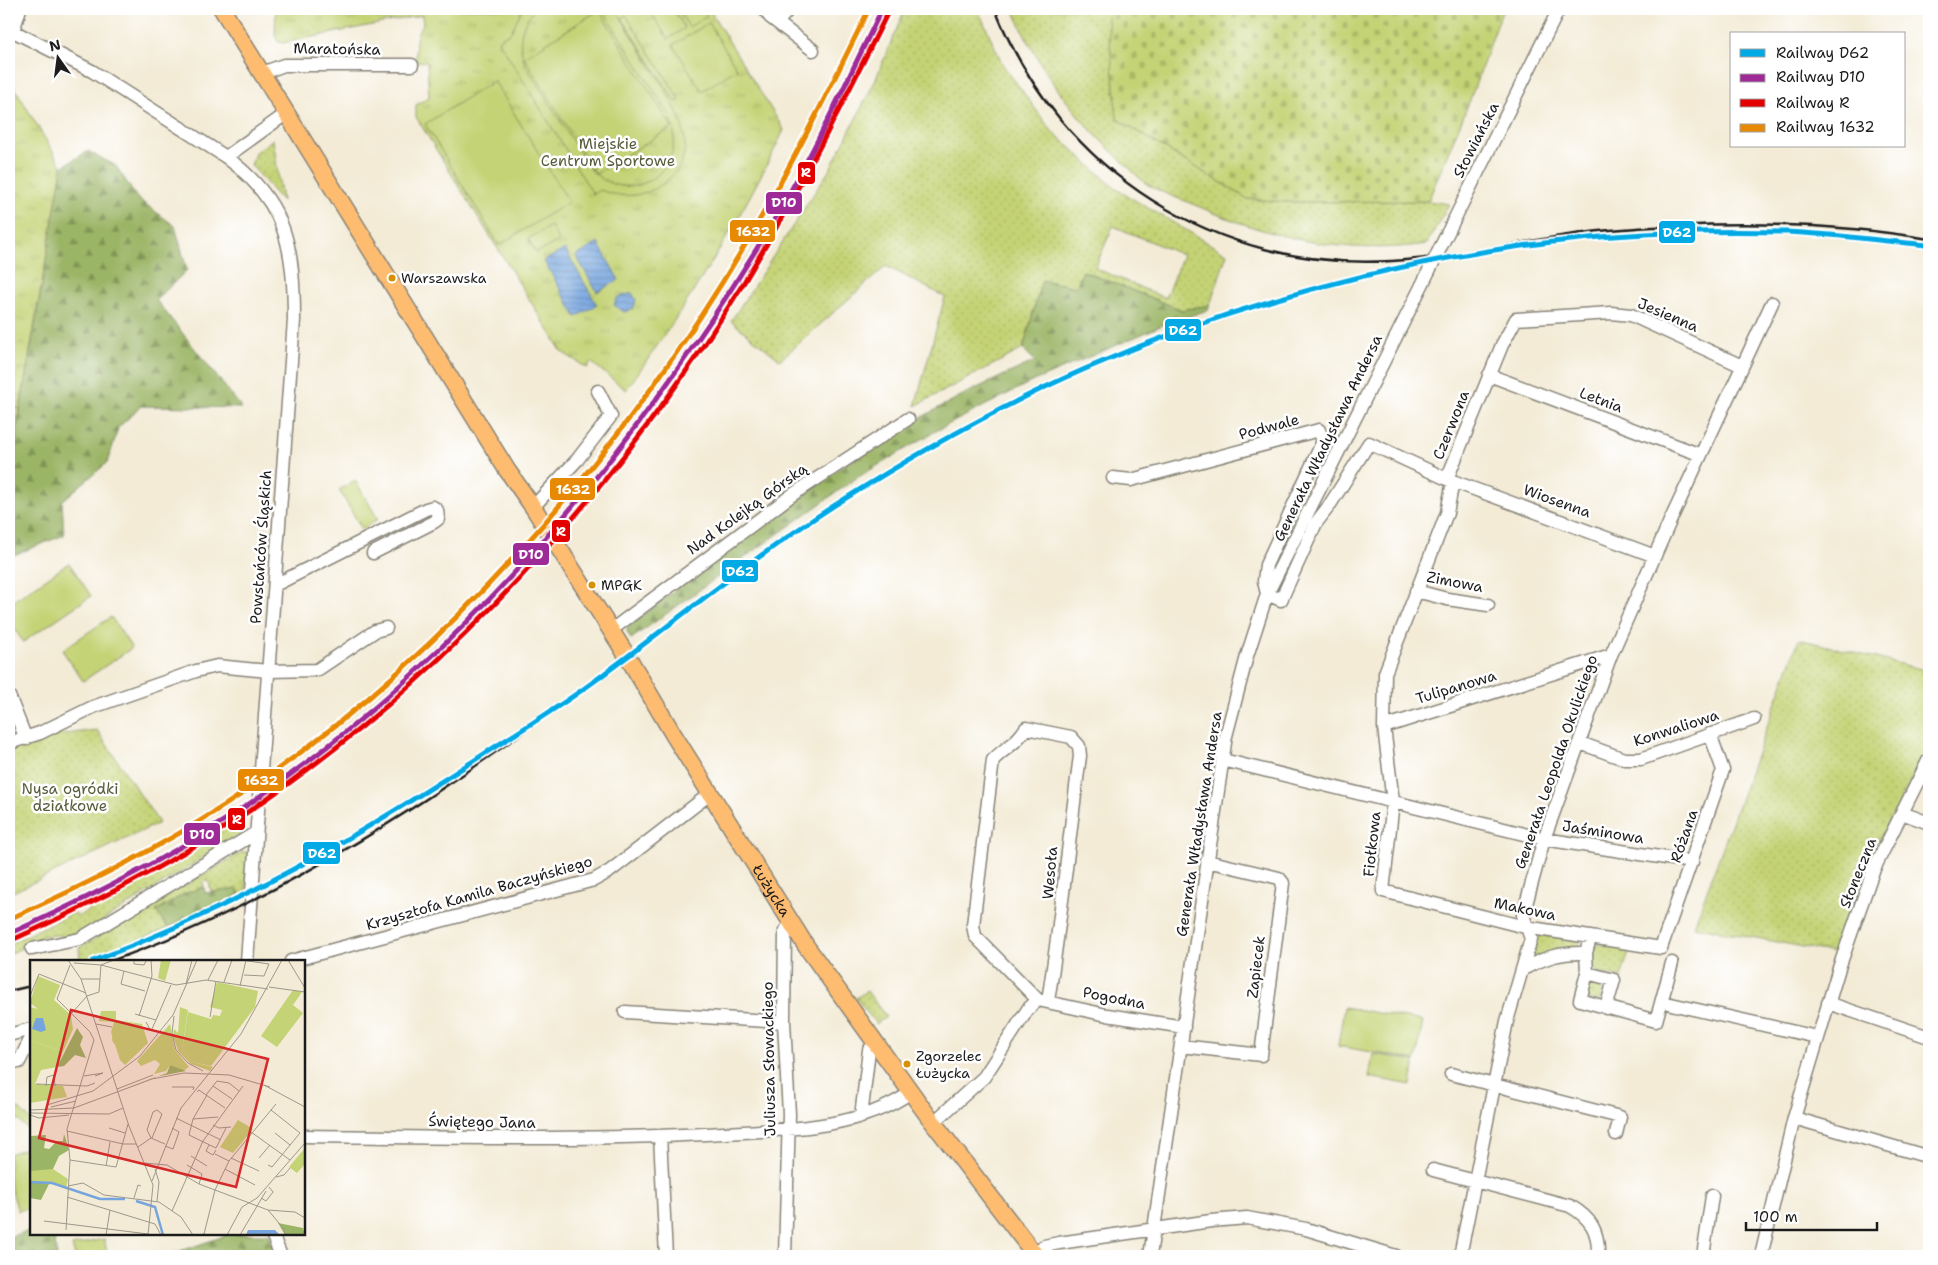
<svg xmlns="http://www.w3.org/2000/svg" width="1938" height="1265" viewBox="0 0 1938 1265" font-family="'Shantell Sans',sans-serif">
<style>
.grass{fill:url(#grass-dots);stroke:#707848;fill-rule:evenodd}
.forest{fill:url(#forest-firs);stroke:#5c6841}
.cemetery{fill:url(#cemetery-stones);stroke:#707848}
.park{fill:url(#park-tufts);stroke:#707848}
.pitch{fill:#c4d375;stroke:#707848}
.water{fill:url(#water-rules);stroke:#48607d}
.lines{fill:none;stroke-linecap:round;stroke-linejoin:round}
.minor-casing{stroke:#888479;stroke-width:15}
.major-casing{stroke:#888479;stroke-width:19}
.minor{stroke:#fff;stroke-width:12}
.major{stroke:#febc70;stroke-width:16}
.rail{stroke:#1c1c1c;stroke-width:2.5}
.minor-bridge-casing{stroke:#888479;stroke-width:15;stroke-linecap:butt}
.minor-bridge{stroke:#fff;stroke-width:12}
.rail-1-casing{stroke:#fff;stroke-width:9}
.rail-2-casing{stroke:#fff;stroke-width:9}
.rail-3-casing{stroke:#fff;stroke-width:9}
.rail-4-casing{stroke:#fff;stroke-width:9}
.rail-1{stroke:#01a9e5;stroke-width:5}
.rail-2{stroke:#9e2a97;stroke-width:5}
.rail-3{stroke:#e50000;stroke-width:5}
.rail-4{stroke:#e88903;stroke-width:5}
.bus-dot{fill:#d69104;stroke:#fff;stroke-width:2}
.labels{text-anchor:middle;stroke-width:5;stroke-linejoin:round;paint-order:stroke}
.bus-label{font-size:14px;fill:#1c1c1c;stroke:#fff;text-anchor:start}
.street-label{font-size:15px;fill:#1c1c1c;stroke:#fff}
.park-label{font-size:15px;fill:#575c3b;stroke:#fff}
.inset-river{fill:none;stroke:#75a4de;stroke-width:2.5}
.inset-road{fill:none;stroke:#9d988c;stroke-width:1}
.view{fill:#d62828;fill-opacity:0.15;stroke:#d62828;stroke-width:2.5}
.inset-edge{fill:none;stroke:#1c1c1c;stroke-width:2.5}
.line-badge{stroke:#fff;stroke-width:2}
.badge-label{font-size:14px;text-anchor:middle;font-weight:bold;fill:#fff}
</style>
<defs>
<pattern id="grass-dots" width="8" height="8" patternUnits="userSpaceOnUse" patternTransform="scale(1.25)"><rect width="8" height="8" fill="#c4d375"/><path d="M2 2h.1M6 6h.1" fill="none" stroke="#a8b565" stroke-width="1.8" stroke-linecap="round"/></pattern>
<pattern id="forest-firs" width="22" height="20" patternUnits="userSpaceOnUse" patternTransform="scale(1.25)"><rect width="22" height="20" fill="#9bb566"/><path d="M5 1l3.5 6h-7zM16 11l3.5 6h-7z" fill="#7e9253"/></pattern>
<pattern id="cemetery-stones" width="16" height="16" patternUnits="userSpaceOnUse" patternTransform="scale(1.25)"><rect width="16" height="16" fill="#c4d375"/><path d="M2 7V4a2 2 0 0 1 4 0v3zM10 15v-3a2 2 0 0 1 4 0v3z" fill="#a8b565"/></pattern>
<pattern id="park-tufts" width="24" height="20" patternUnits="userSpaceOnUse" patternTransform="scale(1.25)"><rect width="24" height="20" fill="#c4d375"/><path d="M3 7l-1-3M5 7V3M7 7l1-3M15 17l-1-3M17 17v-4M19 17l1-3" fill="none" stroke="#a8b565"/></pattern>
<pattern id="water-rules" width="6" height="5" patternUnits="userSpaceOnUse" patternTransform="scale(1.25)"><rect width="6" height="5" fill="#75a4de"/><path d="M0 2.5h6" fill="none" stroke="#5f85b3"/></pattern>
</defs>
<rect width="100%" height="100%" fill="#fff"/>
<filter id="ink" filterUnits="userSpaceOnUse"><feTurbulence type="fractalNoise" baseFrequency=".02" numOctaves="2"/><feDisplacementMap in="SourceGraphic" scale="10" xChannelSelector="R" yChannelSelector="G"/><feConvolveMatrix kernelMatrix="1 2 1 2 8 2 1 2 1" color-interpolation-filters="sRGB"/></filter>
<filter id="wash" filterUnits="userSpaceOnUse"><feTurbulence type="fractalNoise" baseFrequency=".0096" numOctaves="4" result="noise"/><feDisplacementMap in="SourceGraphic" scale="20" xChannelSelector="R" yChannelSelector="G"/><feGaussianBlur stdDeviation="1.12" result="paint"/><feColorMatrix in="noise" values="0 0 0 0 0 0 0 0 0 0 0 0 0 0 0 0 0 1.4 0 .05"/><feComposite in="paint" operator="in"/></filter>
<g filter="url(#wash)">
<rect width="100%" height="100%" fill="#f3ebd6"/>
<path class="grass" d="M905,9H978L1003,65L1051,130L1116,189L1227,254L1210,305L1182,310L1083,271L1076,287L1042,281L1023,349L915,406L945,297L886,266L780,360L731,321L830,169L874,83ZM1113,226L1183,255L1165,298L1095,268Z
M1013,9H1107L1118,119L1248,199L1288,202L1428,201L1449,204L1427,244C1344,256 1271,238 1195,205C1181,199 1164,194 1150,186C1140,180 1131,169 1122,161C1073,116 1039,70 1013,9Z
M273,139L282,201L251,165L255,153Z
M9,408H20L9,476Z
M1799,639L1929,671V746L1863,871L1834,953L1694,926Z
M97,730L159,823L9,894V743L26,739Z
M234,820L240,835L88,930L62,939L61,935L41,936V941L28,943L27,946L9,954V944L73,913L79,916L89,911L90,903L214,835Z
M242,852H248L246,892L241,894L238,890L211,892L209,881L203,882L204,887L186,893L156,911L168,928L86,961H66L80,958L79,948Z
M1542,935L1578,940L1580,943L1579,947L1529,960L1536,938Z
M1598,944L1630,948L1621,978L1595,972L1592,959L1593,949Z
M1589,978L1604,983L1600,1001L1587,1000Z
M867,991L886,1017L876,1024L856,998Z"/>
<path class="forest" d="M88,151L116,166L137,198L175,226L187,270L156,300L242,408L141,406L118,428L108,462L62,501L64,535L9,557V476L62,167Z
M1083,271L1182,310L1210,305L1208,310L1165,324L1027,384L934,432L855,479L631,639L626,629C731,545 839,459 959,397C984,384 1010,373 1035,361L1023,349L1042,280L1076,287Z
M204,887L205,893L236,889L241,894L168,928L156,911L186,893Z
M31,1230V1234H54L57,1256H9V1237Z
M225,1234H269L279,1256H165L225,1236Z"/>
<path class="cemetery" d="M1107,9H1503L1468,105L1428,201L1288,202L1248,199L1117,119Z"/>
<path class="park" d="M276,9H709L784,130C740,222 685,308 626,390L591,362L587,368L562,352L416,117V105L429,97L427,62L416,61C416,49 413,34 423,25L422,15L283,43L278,42L275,35Z
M9,71L10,80L62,167L20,408H9Z"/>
<path class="pitch" d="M522,9H535C519,25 517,45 526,66L590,169C631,212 692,168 669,114L602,9L616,10C628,29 640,48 652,68C673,102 709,153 661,185C641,198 621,198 600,190L593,194L498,40L511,32Z
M649,9H673L685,28L668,39Z
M678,9H703L707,16L689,27Z
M599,10L672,127L596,174L524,57Z
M626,15L680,100L676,102L622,18Z
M709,23L737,69L702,91L673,45Z
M494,81L569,202L499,245L425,124Z
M551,226L559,241L536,253L528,239Z
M355,480L378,519L362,529L339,490Z
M69,563L91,596L23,642L9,620V604Z
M111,617L132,648L83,681L62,650Z
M1344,1007L1423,1021L1416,1060L1338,1046Z
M1373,1054L1415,1061L1411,1085L1369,1077Z
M9,1100L31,1120V1132L9,1112Z
M29,1147L31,1155V1207L18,1211L9,1182V1154Z
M104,1239L108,1256H75L72,1246Z"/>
<path class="water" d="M598,243L619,280L597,292L576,256Z
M565,249L597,305L576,317L544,261Z
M632,293L636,300L633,309L624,312L614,305L617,298Z"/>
</g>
<g filter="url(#ink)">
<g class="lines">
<defs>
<path id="minor" d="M764,9L770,17L781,18L789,9
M770,17L813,50
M9,29L92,71L226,157C287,202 294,248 294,320L247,961
M13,31L20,9
M262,73L284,65H412
M226,157L287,113
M1448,232L1559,9
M1489,375L1701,455
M1113,478L1131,480L1319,430L1323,441L1266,565L1264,581L1267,594L1281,600L1316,523L1329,506L1369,443L1447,479L1502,345L1516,319L1611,313L1631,315L1742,366
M1447,479L1655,556
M533,507L577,460L611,416L598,391
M275,585L426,509L433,507L437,510L438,519L434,522L373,553
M1416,591L1447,599L1488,605
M610,631L792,495L908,419
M1611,655L1384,727L1393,802L1383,891L1525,927L1661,948L1723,770L1710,734
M9,696L26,739
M1384,727L1385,673L1447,513L1453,481
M9,743L40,733L93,707L196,671L217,666L268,671L317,670L375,631L386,628
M1580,743L1624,759H1641L1754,719
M1223,760L1544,839L1692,862
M1902,813L1929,823
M1590,938L1586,953L1587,973L1580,1000L1656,1021L1672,963
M32,949L80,939L254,834
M291,961L594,880L610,871L711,793
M1523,969C1546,957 1560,952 1586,953
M1587,973L1614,980L1606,1008
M1048,1001C1061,920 1069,838 1080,756L1079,746L1071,737L1026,728C1015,745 1007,746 993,760L973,925L975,936L1038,1000L1107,1015L1184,1027
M1828,1003L1929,1037
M1671,1004L1817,1037
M625,1012L784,1022
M9,1035L31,1029
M1181,1046L1261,1055L1283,883L1279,878L1207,861
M19,1062L31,1038
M1451,1074L1620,1117L1616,1134
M861,1117L869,1050L875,1044
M1794,1118L1929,1157
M933,1123L984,1077L1028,1009L1038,1000
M304,1136C438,1137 572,1141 706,1134C772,1130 856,1132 911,1092
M660,1136L666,1256
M1433,1170L1570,1206C1591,1218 1599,1231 1598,1256
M272,1234L281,1256
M1033,1253L1044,1246L1059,1243L1211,1221L1247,1218L1306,1229L1396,1256
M785,1256L789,1114L784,1022L785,931L791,923
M1150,1256L1226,736L1247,656L1267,594L1422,285
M1460,1256L1507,1021L1531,939L1523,915L1544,839L1611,655L1671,519L1772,303
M1703,1256L1712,1196
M1761,1256L1794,1118L1839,968L1873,871L1929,759"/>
<g id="major">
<path id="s1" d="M222,9L507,470L533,507L629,659L673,734L806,946L926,1113L1036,1256"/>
</g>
</defs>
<use href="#minor" class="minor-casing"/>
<use href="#major" class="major-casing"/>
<use href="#minor" class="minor"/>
<use href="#major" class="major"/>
<path class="rail" d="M995,9C1060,172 1217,272 1392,261C1465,257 1537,236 1610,230C1716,221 1824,221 1929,239
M111,961C284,900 440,795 586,687
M9,991L31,986"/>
<defs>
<path id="minor-bridge" d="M1422,285L1448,232"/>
</defs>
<use href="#minor-bridge" class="minor-bridge-casing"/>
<use href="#minor-bridge" class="minor-bridge"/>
<defs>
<path id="rail-1" d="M93,961C237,907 359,836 487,752C521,730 556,709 589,685C671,625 749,560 835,505C915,454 998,407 1085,369C1255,294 1459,244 1645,234C1692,231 1741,231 1787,232C1834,234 1882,241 1929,245"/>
<path id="rail-2" d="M9,934C86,899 163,861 234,814C456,667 628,461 765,235C809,163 845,85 882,9"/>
<path id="rail-3" d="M12,940C89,905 166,867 237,819C456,675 644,460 773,233C814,161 851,87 888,12"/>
<path id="rail-4" d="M9,919C84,886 156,850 225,805C441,666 629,447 756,226C797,155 833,82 869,9"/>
</defs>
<use href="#rail-1" class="rail-1-casing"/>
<use href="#rail-2" class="rail-2-casing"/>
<use href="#rail-3" class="rail-3-casing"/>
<use href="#rail-4" class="rail-4-casing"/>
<use href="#rail-1" class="rail-1"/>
<use href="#rail-2" class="rail-2"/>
<use href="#rail-3" class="rail-3"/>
<use href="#rail-4" class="rail-4"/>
</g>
</g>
<g class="bus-dot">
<circle cx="392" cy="278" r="4.5"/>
<circle cx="592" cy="585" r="4.5"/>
<circle cx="907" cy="1064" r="4.5"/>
</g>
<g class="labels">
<g class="bus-label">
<text x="401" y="283">Warszawska</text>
<text x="601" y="590">MPGK</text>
<text x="916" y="1061">Zgorzelec<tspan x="916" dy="17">Łużycka</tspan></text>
</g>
<g class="street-label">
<text transform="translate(337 49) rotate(1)" y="5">Maratońska</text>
<text transform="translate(1476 140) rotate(-63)" y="5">Słowiańska</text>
<text transform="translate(1668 315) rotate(23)" y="5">Jesienna</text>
<text transform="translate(1601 400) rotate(21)" y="5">Letnia</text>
<text transform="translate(1451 425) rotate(-68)" y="5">Czerwona</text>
<text transform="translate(1269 427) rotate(-15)" y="5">Podwale</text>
<text transform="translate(1328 438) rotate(-64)" y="5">Generała Władysława Andersa</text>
<text transform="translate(1557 501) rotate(20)" y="5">Wiosenna</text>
<text transform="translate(747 509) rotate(-36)" y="5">Nad Kolejką Górską</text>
<text transform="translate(261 547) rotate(-86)" y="5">Powstańców Śląskich</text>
<text transform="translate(1455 582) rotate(11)" y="5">Zimowa</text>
<text transform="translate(1456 687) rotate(-17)" y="5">Tulipanowa</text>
<text transform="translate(1676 728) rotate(-18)" y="5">Konwaliowa</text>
<text transform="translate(1556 762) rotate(-71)" y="5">Generała Leopolda Okulickiego</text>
<text transform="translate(1199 824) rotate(-81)" y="5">Generała Władysława Andersa</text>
<text transform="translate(1603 832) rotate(9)" y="5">Jaśminowa</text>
<text transform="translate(1684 836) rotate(-71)" y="5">Różana</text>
<text transform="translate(1372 844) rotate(-84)" y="5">Fiołkowa</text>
<text transform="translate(1050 873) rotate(-85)" y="5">Wesoła</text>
<text transform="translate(1858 873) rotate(-68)" y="5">Słoneczna</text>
<text dy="5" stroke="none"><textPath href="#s1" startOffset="1039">Łużycka</textPath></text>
<text transform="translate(479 893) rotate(-16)" y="5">Krzysztofa Kamila Baczyńskiego</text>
<text transform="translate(1525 909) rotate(12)" y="5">Makowa</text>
<text transform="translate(1256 967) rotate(-83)" y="5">Zapiecek</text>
<text transform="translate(1114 998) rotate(11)" y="5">Pogodna</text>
<text transform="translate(769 1059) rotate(-91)" y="5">Juliusza Słowackiego</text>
<text transform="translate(482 1122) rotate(1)" y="5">Świętego Jana</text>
</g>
<g class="park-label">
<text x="608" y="149">Miejskie<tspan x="608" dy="17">Centrum Sportowe</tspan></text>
<text x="70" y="794">Nysa ogródki<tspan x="70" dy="17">działkowe</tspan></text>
</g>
</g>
<g transform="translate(30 960)">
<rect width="275" height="275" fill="#f3ebd6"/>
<path d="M263,30L272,32L263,45L273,53L247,87L231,76ZM150,47L158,50L152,90L163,102L183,107L180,111L161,104L148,91L143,75L144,69L148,73ZM140,64L145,90L159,107L153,111L140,105L136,111L124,114L130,104L125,100L111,106L107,101ZM0,80L33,92L27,107L11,110L5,124L33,126L37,137L0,143ZM208,160L223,169L203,193L190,187ZM5,209H23L38,219L36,228L20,222H0V211Z" fill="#c4d375"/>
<path d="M47,68L53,77L50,85L56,98L45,95L34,106L27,107ZM140,105L156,111L125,117L89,131L137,113ZM34,174L39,190L29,196L23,209L0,211V176L16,175L14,188L19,189L27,181H33ZM0,222H20L11,240L0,238ZM248,263L273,268L275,275H255Z" fill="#9bb566"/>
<path d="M187,22L228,31L225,47L181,106L163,102L152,90L158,52L181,59L183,55L190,56L192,50L180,47ZM275,188V204L267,213L259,207Z" fill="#c4d375"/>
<path d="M131,0H141L135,21L128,18ZM8,16L30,25L24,40L41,55L43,69L33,92L0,80V47L8,49L0,43ZM71,51H86V60L112,64L118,83L95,105L90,100L81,72L84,62L69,61Z" fill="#c4d375"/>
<path d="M97,63L105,67L108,77L103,86L97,85L91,67ZM82 79a6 6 0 1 1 12 0a6 6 0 1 1-12 0Z" fill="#c4d375"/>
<path d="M6,58H13L16,70L11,72L2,69ZM218,270H245L250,275H216Z" fill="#75a4de"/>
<path class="inset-river" d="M0,222L22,223L70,239H95M106,241L125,247L133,275"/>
<path class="inset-road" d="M38,0L51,19L99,166L123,225L118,275M104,0V4L114,5L116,1M211,0L239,4L234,16L214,15M258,0L275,28M44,3L71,5L146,25L176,20L238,29M94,11L91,24L115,31M9,14L56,33M51,19H70M178,20L188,0M194,22L202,0M156,24L162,0M210,26L216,0M239,27L275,32M0,36L9,14M57,36L69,32L71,5L84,0M42,53L57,36M105,54L126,60L121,71L116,62M109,56L122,16L121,0M144,56L142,73L146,90L158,103L173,111M180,57L186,21M126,60L141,25M66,64L82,67M54,116L73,113L65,116M6,124L57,126L65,123M234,125L275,147M16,126L17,117L24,115L25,126M183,126L202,139M142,127H164L163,130M87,129L123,115M167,132L169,130L176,135L187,121L199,123L209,131M176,135L195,148M17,145L63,131L110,96L143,55L167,0M21,147L46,141M0,150L44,148L122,119L154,113L199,115L240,127M0,153L79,154L93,148M0,155L9,158L39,155M188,157L163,159L159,175L186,188L196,168M146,158L191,180M163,159L177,135M183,165L189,168L201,167M79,168L95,173M37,171L93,184H106M221,172L260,200M245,173L260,185M122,178L132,154L127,150L123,152L117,170L121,178L135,184M179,185L176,191L183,195L186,190M135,186L143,189L149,172L142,168M108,187L121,178M185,194L199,201M161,196L177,206M201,198L229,211M229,198L240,185M40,200L86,207L98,164M114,203L137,205L169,224L238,250L265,252L275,258M157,205L172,214L169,224M238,205L242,207L270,173L241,150M76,206L80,182M125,209L129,222L127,241M195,209L225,225M246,217L254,215L260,208M122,221L151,148L211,74L252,0M38,226L53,223L74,235L129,242L151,257L163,275M37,237L125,264L131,275M104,238L108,225L111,226M231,238L236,241L243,232L239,227M238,250L254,269L255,275M142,251L173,181L213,126M14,261L118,274M36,270L40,200L37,169L64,80L60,72L27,39L40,5M76,275L80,250M169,275L174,274L185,230L199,201L246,144M197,275L212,247L227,238L275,183M210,275L236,231"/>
<path class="view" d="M41,50L238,99L206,227L9,178Z"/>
<rect width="275" height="275" class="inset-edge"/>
</g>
<g class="line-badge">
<rect x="797" y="161" width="19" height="24" rx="5" fill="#e50000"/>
<rect x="765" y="191" width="38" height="24" rx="5" fill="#9e2a97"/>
<rect x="729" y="219" width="47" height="24" rx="5" fill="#e88903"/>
<rect x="1658" y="220" width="38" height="24" rx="5" fill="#01a9e5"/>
<rect x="1164" y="318" width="38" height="24" rx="5" fill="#01a9e5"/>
<rect x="549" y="477" width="47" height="24" rx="5" fill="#e88903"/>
<rect x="551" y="519" width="20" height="24" rx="5" fill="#e50000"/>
<rect x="512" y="542" width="38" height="24" rx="5" fill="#9e2a97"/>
<rect x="721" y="559" width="38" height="24" rx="5" fill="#01a9e5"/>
<rect x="237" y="768" width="48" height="24" rx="5" fill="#e88903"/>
<rect x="227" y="807" width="19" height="24" rx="5" fill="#e50000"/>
<rect x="183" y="822" width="38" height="24" rx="5" fill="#9e2a97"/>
<rect x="302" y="841" width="39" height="24" rx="5" fill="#01a9e5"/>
</g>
<g class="badge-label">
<text x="806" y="177">R</text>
<text x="784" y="207">D10</text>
<text x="753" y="236">1632</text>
<text x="1677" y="237">D62</text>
<text x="1183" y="335">D62</text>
<text x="573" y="494">1632</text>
<text x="561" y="536">R</text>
<text x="531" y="559">D10</text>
<text x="740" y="576">D62</text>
<text x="261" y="785">1632</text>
<text x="237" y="824">R</text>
<text x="202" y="839">D10</text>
<text x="322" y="858">D62</text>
</g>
<rect width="1938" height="1265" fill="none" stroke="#fff" stroke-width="30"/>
<rect x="1730" y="32" width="175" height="115" fill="#ffffff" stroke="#a4a4a4"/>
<rect x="1740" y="49" width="25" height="8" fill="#01a9e5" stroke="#a4a4a4"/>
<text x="1776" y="58" font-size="15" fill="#1c1c1c">Railway D62</text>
<rect x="1740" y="74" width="25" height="8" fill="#9e2a97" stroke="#a4a4a4"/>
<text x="1776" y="82" font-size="15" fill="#1c1c1c">Railway D10</text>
<rect x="1740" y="99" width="25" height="8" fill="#e50000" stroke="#a4a4a4"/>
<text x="1776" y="108" font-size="15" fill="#1c1c1c">Railway R</text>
<rect x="1740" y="124" width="25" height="8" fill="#e88903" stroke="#a4a4a4"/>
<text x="1776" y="132" font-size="15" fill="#1c1c1c">Railway 1632</text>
<g transform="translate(58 58) rotate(346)" stroke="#ffffff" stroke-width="4" paint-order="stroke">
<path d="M0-4L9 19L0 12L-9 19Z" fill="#1c1c1c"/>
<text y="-8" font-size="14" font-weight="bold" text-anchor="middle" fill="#1c1c1c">N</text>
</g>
<path d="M1746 1222v8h131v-8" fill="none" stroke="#1c1c1c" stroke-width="2.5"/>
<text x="1753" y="1222" font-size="15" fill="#1c1c1c" stroke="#ffffff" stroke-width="4" paint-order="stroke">100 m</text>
</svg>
